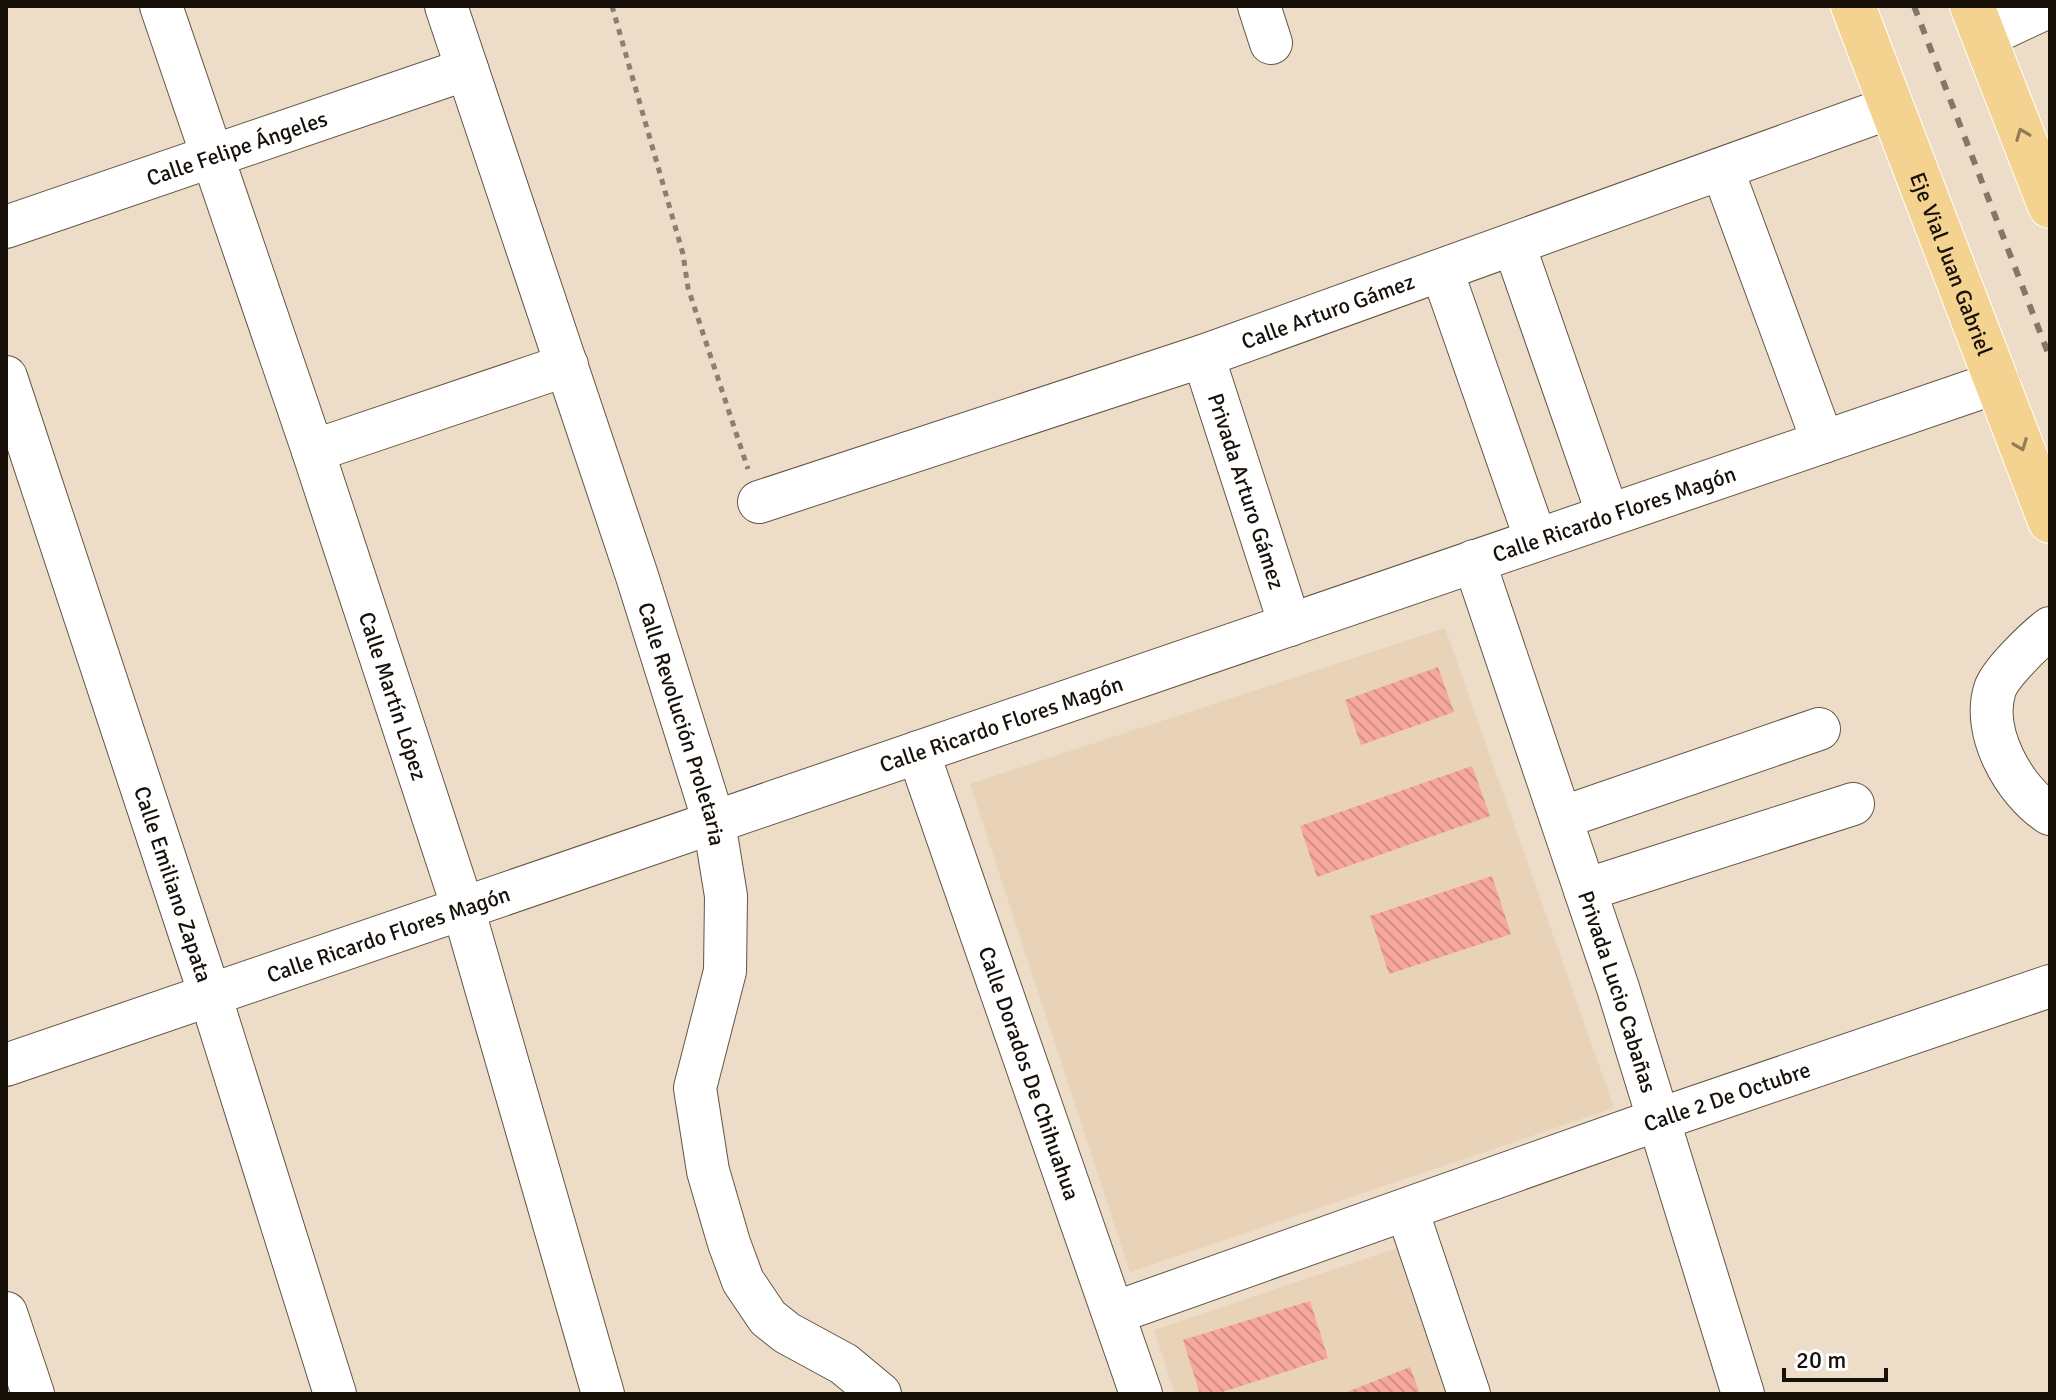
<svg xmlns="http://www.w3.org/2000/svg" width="2056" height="1400" viewBox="0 0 2056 1400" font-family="Signika,sans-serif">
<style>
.built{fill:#e8d2b8}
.building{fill:url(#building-back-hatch)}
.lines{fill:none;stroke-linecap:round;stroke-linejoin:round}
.minor-casing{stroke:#645644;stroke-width:44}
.major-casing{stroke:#fff;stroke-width:46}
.path{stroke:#8b7f71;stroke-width:5;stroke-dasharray:6 6;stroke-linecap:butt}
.minor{stroke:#fff;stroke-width:42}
.major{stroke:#f4d390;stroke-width:44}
.rail{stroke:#83776a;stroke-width:6;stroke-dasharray:10 10;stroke-linecap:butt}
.oneway{stroke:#917c54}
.labels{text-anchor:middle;stroke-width:6;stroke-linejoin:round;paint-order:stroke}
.street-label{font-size:22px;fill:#17110a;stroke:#fff}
</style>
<defs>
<pattern id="building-back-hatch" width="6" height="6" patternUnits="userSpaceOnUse" patternTransform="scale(2)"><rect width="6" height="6" fill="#f7a79c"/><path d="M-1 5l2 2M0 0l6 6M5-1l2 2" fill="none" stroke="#d38f85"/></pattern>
</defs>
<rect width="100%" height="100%" fill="#eddcc8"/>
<path class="built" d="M1445,628L1614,1108L1130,1272L970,784Z
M1397,1248L1446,1394H1175L1154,1330Z"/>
<path class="building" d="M1438,667L1454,712L1361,745L1345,700Z
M1472,766L1490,816L1317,877L1300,826Z
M1492,876L1511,934L1389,974L1370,916Z
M1310,1301L1328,1358L1216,1394H1200L1183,1340Z
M1410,1367L1420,1394H1342Z"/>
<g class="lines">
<defs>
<g id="minor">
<path id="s1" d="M161,6L313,451L463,908L603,1394"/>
<path id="s2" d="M446,6L637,576L714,822L726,896L725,971L695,1088L708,1171L729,1243L743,1281L768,1318L787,1333L844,1364L880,1394"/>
<path d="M1259,6L1271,43"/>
<path d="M1984,37L2050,6"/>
<path d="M1723,171L1823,442"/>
<path id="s3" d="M6,227L467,69"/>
<path d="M1514,245L1608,515"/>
<path d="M1442,271L1536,540"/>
<path id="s4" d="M1203,356L1290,625"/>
<path id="s5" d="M6,377L210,995L335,1394"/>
<path d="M313,451L567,365"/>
<path id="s6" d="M759,502L1203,356L1892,107"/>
<path id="s7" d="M1474,561L1618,988L1743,1394"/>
<path d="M2050,628C2036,639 2001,672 1995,689C1981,732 2014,791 2050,814"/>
<path id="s8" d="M918,752L1141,1394"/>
<path d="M1561,818L1819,729"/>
<path d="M1585,890L1853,804"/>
<path id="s9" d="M6,1065L1998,382"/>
<path d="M1407,1210L1469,1394"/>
<path d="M6,1313L33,1394"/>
<path id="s10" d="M1114,1313L1660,1119L2050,986"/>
</g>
<g id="major">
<path id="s11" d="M1853,6L2050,521"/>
<path d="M1972,6L2050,206"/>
</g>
</defs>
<use href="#minor" class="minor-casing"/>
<use href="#major" class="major-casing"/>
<path class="path" d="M612,6L683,254L688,288L748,469"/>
<use href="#minor" class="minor"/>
<use href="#major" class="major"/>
<path class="rail" d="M1914,6L2050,358"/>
</g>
<defs><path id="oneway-chevron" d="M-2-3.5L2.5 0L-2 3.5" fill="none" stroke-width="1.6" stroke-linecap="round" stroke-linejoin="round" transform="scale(2)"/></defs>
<g class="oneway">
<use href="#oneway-chevron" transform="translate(2022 134) rotate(-111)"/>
<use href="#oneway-chevron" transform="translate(2021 445) rotate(69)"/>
</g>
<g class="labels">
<g class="street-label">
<text dy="8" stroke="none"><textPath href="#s3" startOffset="244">Calle Felipe Ángeles</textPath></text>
<text dy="8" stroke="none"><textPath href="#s11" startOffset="276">Eje Vial Juan Gabriel</textPath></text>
<text dy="8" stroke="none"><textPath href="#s6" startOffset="600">Calle Arturo Gámez</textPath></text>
<text dy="8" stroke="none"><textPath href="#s4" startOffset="142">Privada Arturo Gámez</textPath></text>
<text dy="8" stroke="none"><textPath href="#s9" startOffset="1700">Calle Ricardo Flores Magón</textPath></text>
<text dy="8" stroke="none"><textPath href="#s1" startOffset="728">Calle Martín López</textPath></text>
<text dy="8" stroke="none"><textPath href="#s9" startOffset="1052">Calle Ricardo Flores Magón</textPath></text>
<text dy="8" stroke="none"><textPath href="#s2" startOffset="756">Calle Revolución Proletaria</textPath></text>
<text dy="8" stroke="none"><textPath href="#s5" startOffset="534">Calle Emiliano Zapata</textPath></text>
<text dy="8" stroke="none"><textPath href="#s9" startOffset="404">Calle Ricardo Flores Magón</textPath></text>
<text dy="8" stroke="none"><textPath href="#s7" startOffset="454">Privada Lucio Cabañas</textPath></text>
<text dy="8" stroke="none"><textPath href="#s8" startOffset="340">Calle Dorados De Chihuahua</textPath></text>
<text dy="8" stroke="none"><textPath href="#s10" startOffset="650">Calle 2 De Octubre</textPath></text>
</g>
</g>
<rect width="2056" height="1400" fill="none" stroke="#17110a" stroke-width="16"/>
<path d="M1784 1368v12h102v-12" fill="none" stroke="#17110a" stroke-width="4"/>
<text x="1796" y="1368" font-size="24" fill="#17110a" stroke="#ffffff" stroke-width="6" paint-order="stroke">20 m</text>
</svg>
